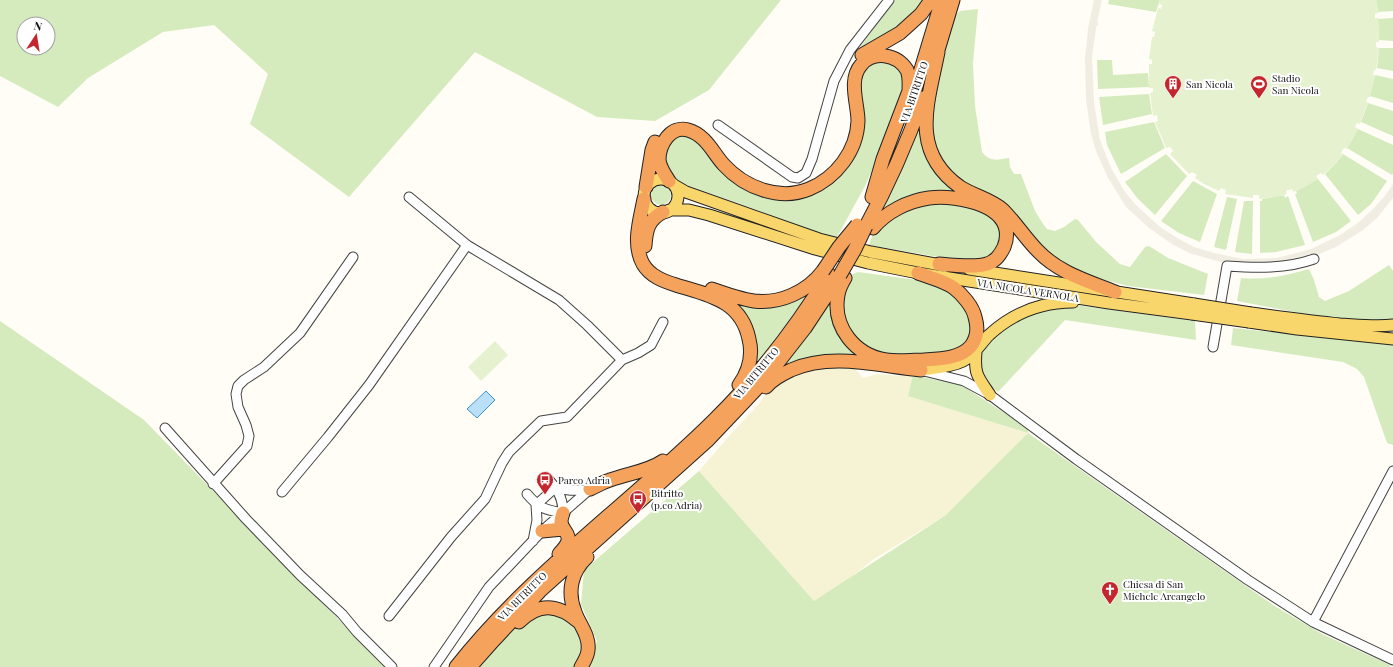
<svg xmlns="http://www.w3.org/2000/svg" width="1393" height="667" viewBox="0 0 1393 667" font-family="'Playfair Display',serif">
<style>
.farmland{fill:#f6f3d4}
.green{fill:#d5ebbd;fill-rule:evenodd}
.pitch{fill:#e6f2cf}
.plaza{fill:#f1ede2}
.water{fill:#b9e0f7;stroke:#3f96cf}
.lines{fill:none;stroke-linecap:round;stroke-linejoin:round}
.minor-casing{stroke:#444;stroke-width:11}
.major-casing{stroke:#222;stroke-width:13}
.highway-casing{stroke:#222;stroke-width:15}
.minor{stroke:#fff;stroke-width:9}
.major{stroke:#f9d66b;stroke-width:11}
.highway{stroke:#f5a25d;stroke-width:13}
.major-bridge-casing{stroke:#222;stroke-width:13;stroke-linecap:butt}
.highway-bridge-casing{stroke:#222;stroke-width:15;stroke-linecap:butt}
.major-bridge{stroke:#f9d66b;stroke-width:11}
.highway-bridge{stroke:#f5a25d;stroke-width:13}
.labels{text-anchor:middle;stroke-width:4;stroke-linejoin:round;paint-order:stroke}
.poi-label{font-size:10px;fill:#111;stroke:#fff;text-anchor:start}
.street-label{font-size:10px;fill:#111;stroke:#fff}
</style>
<rect width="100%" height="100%" fill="#fffdf5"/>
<path class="farmland" d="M853,366L863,378L877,374L903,376L913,375L909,396L1028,433L956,507L946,515L874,559L832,592L814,601L699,471L730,435L758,405L768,391L785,380L808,368Z"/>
<path class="green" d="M0,0H781L709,90L655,121L597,117L475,52L349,197L250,124L268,74L214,25L163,32L88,78L58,107L0,76ZM24,24H48V48H24Z
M895,0H927L908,22L852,58Z
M1109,0H1160L1156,12L1108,4Z
M1376,0H1393V11L1378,12Z
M978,9L973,63L975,106L982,152C990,162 997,160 1009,158L1010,167L1014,174H1021L1035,211L1043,224L1047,229L1055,231L1064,227L1075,219L1078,220L1097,243L1120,264L1130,267L1145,247L1149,246L1168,258L1208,274L1204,295L1128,286L1078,273L1059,261L957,181L928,143L926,130L952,18L960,11Z
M1393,18V41L1379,40L1378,19Z
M1379,48H1393V71L1377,68Z
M891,60L906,76L903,99L866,184L836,239L679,182L673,178L663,159L664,154L674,135L691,134L732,178L797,194L851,157L858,87L867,63Z
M1097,60H1112L1113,75L1148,73L1149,87L1098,89Z
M1375,75L1393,79V103L1370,96Z
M1149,94L1152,114L1103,125L1099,97Z
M1368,103L1393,111V136L1361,122Z
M921,121L959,192L882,214L887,199Z
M1154,122L1165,148L1121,174L1107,145L1105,132Z
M1358,129L1393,145V173L1392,175L1347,148Z
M1166,154L1187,176L1155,215L1138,199L1125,182Z
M1343,154L1387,181L1371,204L1358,215L1325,174L1337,162Z
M1318,179L1351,221L1336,232L1313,242L1295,194L1297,193L1296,191Z
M1193,181L1217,194L1200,242L1179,233L1161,221Z
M651 195a10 10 0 1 1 20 0a10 10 0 1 1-20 0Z
M1284,195L1285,198L1288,196L1305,245L1276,252L1260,253V201H1262V199Z
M1227,197L1237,199L1226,250L1214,247Z
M940,199L994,212L1003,235L997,250L990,258L967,262L869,245L876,225L898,212Z
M1244,201H1253L1252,254L1235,252Z
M1389,265L1393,271V319C1342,324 1287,310 1237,301L1241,278C1265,280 1285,276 1309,269L1314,280L1319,297L1325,301L1349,291Z
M858,272L932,282L951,292L972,316C972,328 969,341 959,348C944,359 893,358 875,353C871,352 854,342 851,339C849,336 849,331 848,327C841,309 841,291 851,275Z
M810,289L809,293L760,359L757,360L754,357L735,307L738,301Z
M835,295V312L862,356L781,369Z
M1075,305L1195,321L1196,340L1065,320L998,392L987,384L980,375L979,358L982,350L1002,327L1027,313Z
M0,321L144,420L385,667H0Z
M1233,328L1393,344V445L1387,443L1364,377L1357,369L1343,362L1231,345Z
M913,375L961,385L1028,428V433L1273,605L1322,634L1390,665L1391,667H588L597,641L581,604L584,570L699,471L814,601L946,515L1028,433L908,396Z
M535,610L573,617L584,648L575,667H480L511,630Z"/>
<path class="pitch" d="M1160,0H1376L1378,13L1375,14V18H1378L1379,40V42H1376V47L1379,48L1376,70H1374L1373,75H1375L1370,97H1368L1366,102H1368L1360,124L1357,123L1355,127L1358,129L1347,149L1344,148L1341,153L1343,154L1337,162L1323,175L1321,173L1316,176L1318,179L1305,187L1293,192L1292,189L1286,191L1287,194C1278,197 1268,198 1259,199V195H1253V198L1225,194L1226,190L1221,188L1219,191L1204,184L1195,178L1197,175L1192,172L1189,174L1170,154L1173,151L1170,147L1166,148L1165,145L1155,122L1158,121L1157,115L1153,116L1150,93L1153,92V88H1149V64H1152V60L1149,59L1152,37H1154L1155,32L1152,31L1158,8L1161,9L1162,5L1159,4Z
M495,341L508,355L481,381L468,367Z"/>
<path class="plaza" d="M1094,0H1102L1097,22H1098V26H1096V29L1092,56L1094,102L1100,140L1111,168L1125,192L1136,205L1160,227L1179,239L1194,247L1214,253L1243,259L1277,258L1311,249L1340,235L1358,223L1372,210L1384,197L1393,184V198L1377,218L1363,230L1336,247L1312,257L1281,265L1228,264L1189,253L1172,244L1149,228L1126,207L1107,176L1096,151L1091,134L1086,100L1085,59L1088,28Z"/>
<path class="water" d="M486,391L495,400L477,418L467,409Z"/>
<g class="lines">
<defs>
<path id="minor" d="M718,125L792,177L798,178L806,173L812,159L834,81L850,50L889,0
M409,197L467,245
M1213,347L1227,266C1256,268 1286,269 1314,259
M924,371L964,381L990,395L1076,459L1248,580L1313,622L1393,660
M165,428L246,519L300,575L342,614L357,632L392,667
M546,477C557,488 563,497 563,513
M213,484L247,446L249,436L246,425L238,407L236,394L238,386L244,380L264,367L300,333L353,257
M556,487C567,491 579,491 590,489
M282,492L328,437L369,385L467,245L559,300L587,325L622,360L638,353L651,345L663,322
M527,494C539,508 545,510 563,513
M536,505L556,487
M533,541L537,520L536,505
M389,616L451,537L485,499L502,463L509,452L541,421L567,417L622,360
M1313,622L1393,471
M434,667L489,587L542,531L590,489"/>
<path id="major" d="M644 196a17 17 0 1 1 34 0a17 17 0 1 1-34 0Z
M674,185L686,192L819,239L871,252L946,266
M669,210H689L709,215L815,249L868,263L918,273L1109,303L1192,314
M969,269L1194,304
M1251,313C1281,317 1310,321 1340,324C1358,325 1376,327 1393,325
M1249,322L1297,329L1393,339
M976,352C974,375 978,377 990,395
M921,370C935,368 951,367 963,361C975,355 980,344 989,335C1013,313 1041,302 1073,302"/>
<path id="highway" d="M938,52C928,103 909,151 960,187C974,196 991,199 1003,210C1016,223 1025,238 1038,251C1059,273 1088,281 1115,292
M862,55L900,33L921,14L931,0
M935,60L953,0
M913,96L942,0
M669,181C665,175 660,168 659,160C659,144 671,125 688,130C706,135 713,153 724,165C745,188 780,201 809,189C836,178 857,151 858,121C858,104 848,80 861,65C873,50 897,54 907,70C910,77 909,84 909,91L883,159L872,197
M646,187L652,150L655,142
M644,199C640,220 632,244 643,264C650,276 663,281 676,285C708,295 741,300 749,339C753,355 749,371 739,385
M866,226C889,184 907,143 923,98
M873,228C886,212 908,201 929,198C957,194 1020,206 1004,247C1000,255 996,261 987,264C974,268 953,265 939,264
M645,246C646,230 648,220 663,212
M845,278C842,283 839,289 838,295C832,327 855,355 886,360C898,362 911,360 923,360C939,359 960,359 971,346C978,337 978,327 975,317C973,307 962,294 954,288C945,281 928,277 918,273
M712,289C726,294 740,299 754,301C780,304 807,292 823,271
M766,387C773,379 781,375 791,370C832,352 878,366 921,370
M590,489C597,486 603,482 610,480C628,473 647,472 663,461
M542,531L563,529
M559,554C564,548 571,542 567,534C565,530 562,528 561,522C561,520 562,516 563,513
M519,622C539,602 558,604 579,622
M456,667C530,573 629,504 713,421C758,377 796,327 829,274
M470,667L494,640L540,591L707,441L744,402L762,383L805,328L840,275
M581,667C584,662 588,655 588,650C590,636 579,624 575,612C567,592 571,572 587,557"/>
</defs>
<use href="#minor" class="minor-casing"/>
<use href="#major" class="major-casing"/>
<use href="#highway" class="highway-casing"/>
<use href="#minor" class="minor"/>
<use href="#major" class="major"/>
<use href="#highway" class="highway"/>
<defs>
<path id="major-bridge" d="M1194,304L1251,313
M1192,314L1249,322"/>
<path id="highway-bridge" d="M823,271L839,247L857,225
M840,275L855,249L866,226"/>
</defs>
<use href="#major-bridge" class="major-bridge-casing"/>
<use href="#highway-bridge" class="highway-bridge-casing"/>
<use href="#major-bridge" class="major-bridge"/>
<use href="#highway-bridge" class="highway-bridge"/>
</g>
<defs>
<symbol id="building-pin" viewBox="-11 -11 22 30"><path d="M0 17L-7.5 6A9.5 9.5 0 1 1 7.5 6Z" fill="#c4262e" stroke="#fff"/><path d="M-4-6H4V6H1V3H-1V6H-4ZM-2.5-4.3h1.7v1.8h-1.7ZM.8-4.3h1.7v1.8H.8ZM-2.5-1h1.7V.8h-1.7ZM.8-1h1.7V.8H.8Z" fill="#fff"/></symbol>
<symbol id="stadium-pin" viewBox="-11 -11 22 30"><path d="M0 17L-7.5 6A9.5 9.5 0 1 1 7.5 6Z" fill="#c4262e" stroke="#fff"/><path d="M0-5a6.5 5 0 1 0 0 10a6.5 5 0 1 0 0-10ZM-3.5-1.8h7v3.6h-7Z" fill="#fff"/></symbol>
<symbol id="bus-pin" viewBox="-11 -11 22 30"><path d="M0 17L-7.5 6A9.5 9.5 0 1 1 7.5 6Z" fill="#c4262e" stroke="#fff"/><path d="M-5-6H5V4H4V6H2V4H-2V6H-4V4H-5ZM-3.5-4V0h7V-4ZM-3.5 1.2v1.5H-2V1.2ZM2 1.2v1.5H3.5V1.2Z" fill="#fff"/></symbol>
<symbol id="church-pin" viewBox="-11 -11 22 30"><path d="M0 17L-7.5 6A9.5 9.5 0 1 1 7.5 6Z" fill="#c4262e" stroke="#fff"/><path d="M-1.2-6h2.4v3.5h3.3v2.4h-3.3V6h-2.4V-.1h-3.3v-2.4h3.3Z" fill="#fff"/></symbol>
</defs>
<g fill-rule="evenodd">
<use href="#building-pin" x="1163" y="74" width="20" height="27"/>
<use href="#stadium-pin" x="1249" y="74" width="20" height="27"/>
<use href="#bus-pin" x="535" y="470" width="20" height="27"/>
<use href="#bus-pin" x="628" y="489" width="20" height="27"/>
<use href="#church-pin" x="1100" y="580" width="20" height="27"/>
</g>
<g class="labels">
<g class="poi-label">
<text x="1272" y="82">Stadio<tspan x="1272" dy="12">San Nicola</tspan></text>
<text x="1186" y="88">San Nicola</text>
<text x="558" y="484">Parco Adria</text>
<text x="651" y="497">Bitritto<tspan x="651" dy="12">(p.co Adria)</tspan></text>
<text x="1123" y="588">Chiesa di San<tspan x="1123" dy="12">Michele Arcangelo</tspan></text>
</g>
<g class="street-label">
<text transform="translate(914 92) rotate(-71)" y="4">VIA BITRITTO</text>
<text transform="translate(1028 290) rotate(9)" y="4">VIA NICOLA VERNOLA</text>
<text transform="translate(756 373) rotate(-50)" y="4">VIA BITRITTO</text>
<text transform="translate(522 596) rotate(-45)" y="4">VIA BITRITTO</text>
</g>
</g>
<g transform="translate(36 36) rotate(12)"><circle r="19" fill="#ffffff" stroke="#a0a0a0"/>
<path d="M0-3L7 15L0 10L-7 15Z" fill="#c4262e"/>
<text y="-6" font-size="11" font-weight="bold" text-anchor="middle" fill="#111111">N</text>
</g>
</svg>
